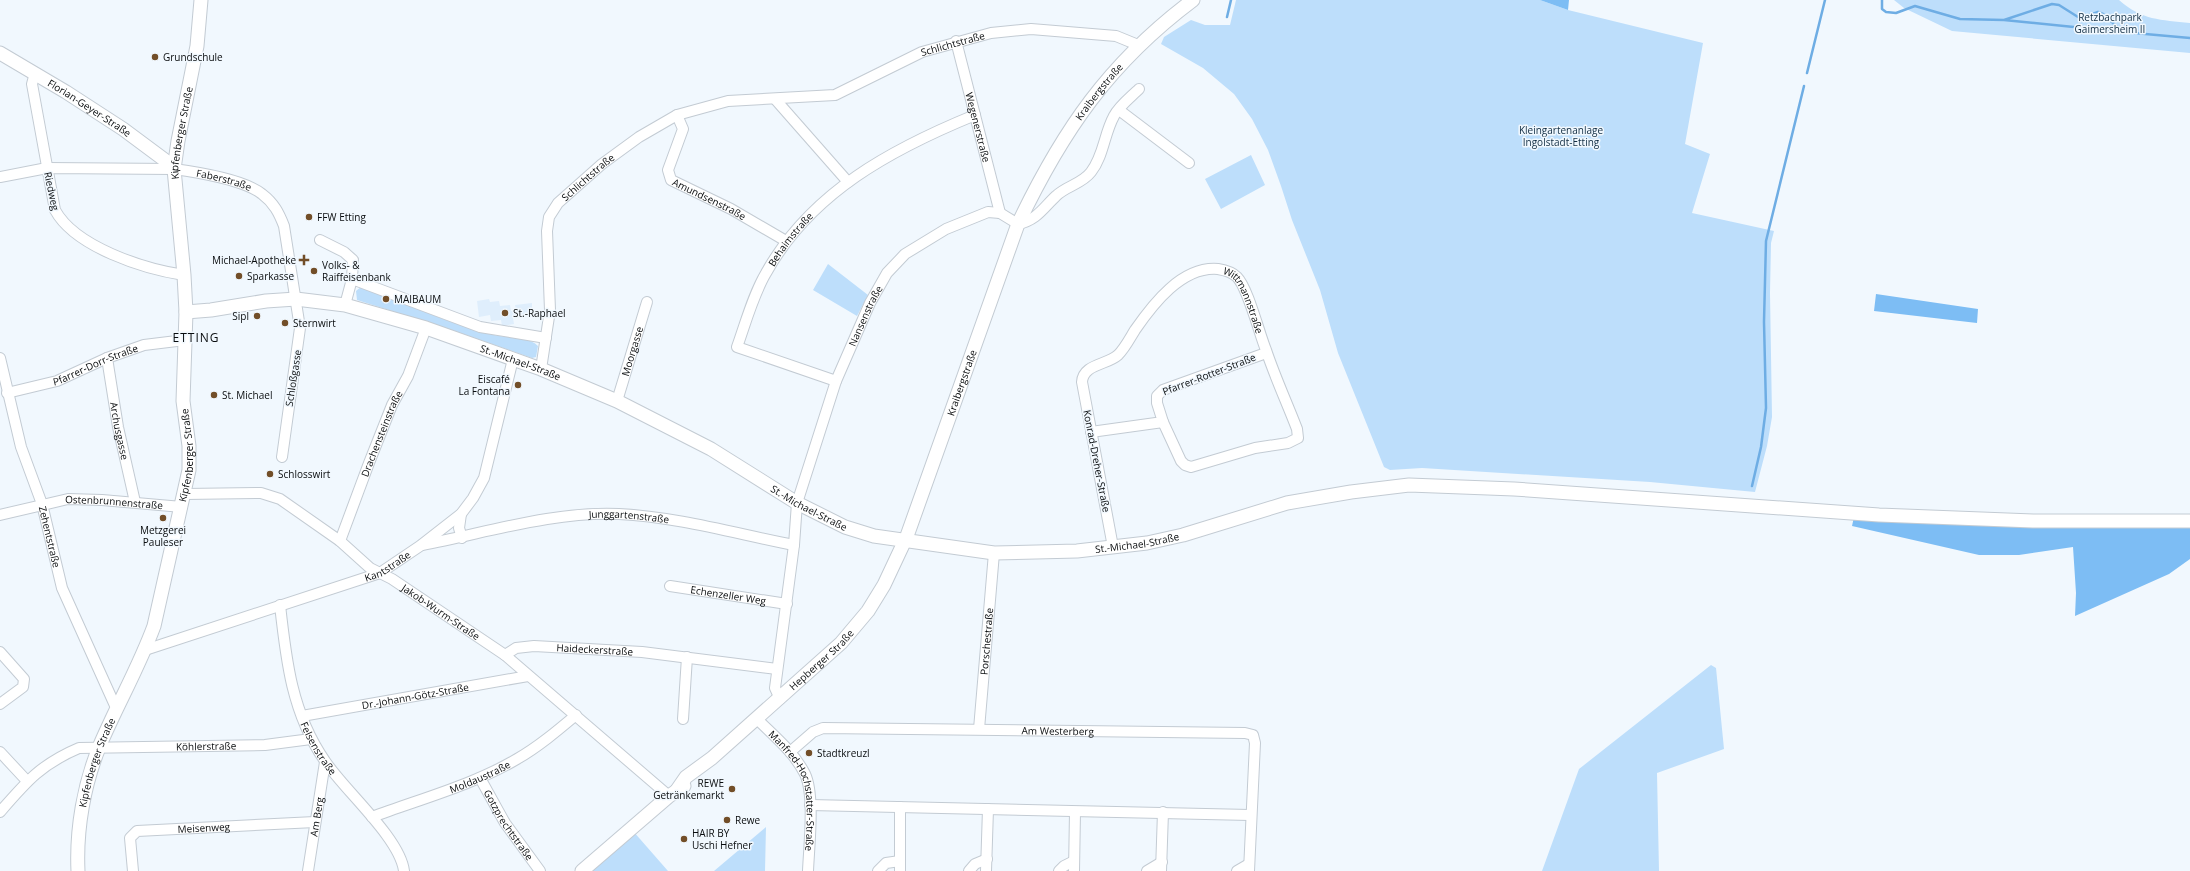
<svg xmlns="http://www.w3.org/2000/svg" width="2190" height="871" viewBox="0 0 2190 871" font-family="'Open Sans',sans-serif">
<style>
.built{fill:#dfeefc}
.green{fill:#bddefb}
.forest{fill:#7dbdf4}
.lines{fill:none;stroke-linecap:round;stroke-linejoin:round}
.stream{stroke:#6eade4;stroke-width:2.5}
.minor-casing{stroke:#c3cbd3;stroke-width:12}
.tertiary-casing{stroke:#c3cbd3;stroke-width:15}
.minor{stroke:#fff;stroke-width:10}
.tertiary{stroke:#fff;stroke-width:13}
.poi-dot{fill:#724e28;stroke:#f1f8fe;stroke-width:1.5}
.labels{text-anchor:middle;stroke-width:3;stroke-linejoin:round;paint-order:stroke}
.park-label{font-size:10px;fill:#112d43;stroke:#f1f8fe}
.street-label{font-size:10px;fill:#090c0e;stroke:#f1f8fe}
.poi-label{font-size:10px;fill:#090c0e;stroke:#f1f8fe;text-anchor:start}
.quarter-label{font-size:12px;letter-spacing:1px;fill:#090c0e;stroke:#f1f8fe}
</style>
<rect width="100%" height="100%" fill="#f1f8fe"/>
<path class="built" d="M489,299L490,302L499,301L500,306L510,305L511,311L516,310L515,305L532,303V315L513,318L514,324L502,326L501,320L491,321L490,315L479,317L477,301Z"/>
<path class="green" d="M1236,0H1540L1568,10L1703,43L1685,144L1710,154L1692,213L1774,231L1771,243L1770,293L1772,417L1767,446L1755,492L1650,482L1422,468L1390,470L1384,467L1338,353L1320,290L1292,220L1281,186L1268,150L1252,119L1234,94L1203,68L1161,44L1164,37L1191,20L1205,25H1230Z
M1894,0H2119C2141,20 2161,20 2190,23V53L1952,31L1904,8Z
M1251,155L1265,185L1221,209L1205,179Z
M828,264L868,295L857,316L813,290Z
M362,286C405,303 449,324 494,335C508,338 528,336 538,346L536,357L532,358L449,329L357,300L356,291Z
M1711,665L1716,668L1724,749L1657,773L1659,871H1542L1579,769Z
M766,827L765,871H714Z
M633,831L668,871H588Z"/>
<path class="forest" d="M1540,0H1569L1568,10Z
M1876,294L1978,309L1977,323L1874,311Z
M1854,517L2190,525V559L2169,574L2075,616L2076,593L2073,547L2019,555H1979L1852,526Z"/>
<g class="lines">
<path class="stream" d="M1882,0V9L1886,12L1896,13L1915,6L1960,19L2004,20L2052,4L2059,5L2078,17H2084L2098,12L2103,14L2123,32L2190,38
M1227,17L1231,0
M2004,20L2123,32
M1807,73L1825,0
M1752,486L1761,447L1766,408L1764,322L1766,241L1804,86"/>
<defs>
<g id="minor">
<path id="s1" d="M956,41L1000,213"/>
<path d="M35,73L32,84L55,210C75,247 144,269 184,275"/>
<path d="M775,99L848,182"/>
<path d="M1119,110L1189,163"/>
<path id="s2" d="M677,115L683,129L668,170L671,180L731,209L786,241"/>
<path id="s3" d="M0,177L47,168L174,169C196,172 245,180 262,194C274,203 279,213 284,226L300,328L282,457"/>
<path d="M320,240L344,252L353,260L352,279"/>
<path d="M345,305L352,279L480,327L546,338"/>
<path id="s4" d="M0,358L21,447L42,504L62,588L117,710"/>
<path id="s5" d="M107,358L118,427L135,502"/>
<path id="s6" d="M541,369L550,310L547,231L549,217L558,203L602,164L639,137L677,115L728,101L835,95L922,52L991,33L1031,29L1116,36L1138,45"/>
<path id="s7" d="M836,381L737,347C746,322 753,295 766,273C811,192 892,149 975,115"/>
<path id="s8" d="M7,393L57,381L107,358L144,345L185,340"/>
<path id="s9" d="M617,401L647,302"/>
<path d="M1091,432L1163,422L1157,403V396L1163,390L1266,353"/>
<path id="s10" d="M185,494L261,493L280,499L340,541L370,568L392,579L505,655L669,796"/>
<path d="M461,514L459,528L462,538"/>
<path id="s11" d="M0,515L68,499L102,500L182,507"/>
<path id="s12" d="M340,541L369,463L392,405L408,376L426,328"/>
<path id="s13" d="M422,545C486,533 553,511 619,514C678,517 737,534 794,545"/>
<path id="s14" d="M1113,547L1082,382C1083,364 1107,365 1118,355C1125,348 1130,338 1135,330C1153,304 1182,266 1218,269C1224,270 1232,272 1237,277C1248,288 1259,333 1266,350C1275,377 1287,403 1297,429L1298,438L1288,443L1255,448L1191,467L1185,465L1181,461L1163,422"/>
<path id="s15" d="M670,586L787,604"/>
<path id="s16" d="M280,605C286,660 292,714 325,761C344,790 400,838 404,871"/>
<path id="s17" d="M145,650L380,573L420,546L461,514L473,498L484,478L513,359"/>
<path d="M0,652L24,679L23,687L0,704"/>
<path id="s18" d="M505,655L516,648L534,646L642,652L777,669"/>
<path id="s19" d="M780,699L775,688L794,545L797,503L836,381L870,303L887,273L905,254L946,229L988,212L1000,213L1018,224C1037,220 1043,208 1056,196C1066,186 1082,184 1091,172C1104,155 1104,134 1114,116C1119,106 1131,97 1139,89"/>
<path id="s20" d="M302,716L528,676"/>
<path d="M683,719L687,657"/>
<path id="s21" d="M757,719C774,736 794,752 805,774C815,795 809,846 808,871"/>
<path id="s22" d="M979,729L994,553"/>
<path d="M0,752L27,781"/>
<path id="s23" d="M790,752L813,732L823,728L1245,733L1253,735L1255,743L1249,871"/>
<path id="s24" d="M480,778L505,823L540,871"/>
<path d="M810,805L1250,815"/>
<path id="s25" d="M0,812C26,782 41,764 79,748L265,745L311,739"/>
<path id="s26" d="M372,817C420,799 473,785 517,759C538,747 557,731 576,715"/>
<path id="s27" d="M133,871L130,838L137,831L315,822"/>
<path id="s28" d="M308,871L325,762"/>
<path d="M878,871L886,863L900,861"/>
<path d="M900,871V807"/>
<path d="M969,871L975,864L987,859"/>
<path d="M986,871L988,809"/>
<path d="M1059,871L1064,866L1074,861"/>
<path d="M1074,871L1075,812"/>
<path d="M1147,871L1162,862"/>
<path d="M1161,871L1163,812"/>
<path d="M1237,871L1249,864"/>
</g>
<g id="tertiary">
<path id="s29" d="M0,53L66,92L123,129L166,161L174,169"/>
<path id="s30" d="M186,312L211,310L266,301L296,299L345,305L426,328L541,369L617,401L711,449L797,503L845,527L874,536L994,553L1077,551L1147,543L1183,535L1287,503L1351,492L1409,485L1514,489L1879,515L2033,521H2190"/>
<path id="s31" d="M677,790L686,777L712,758L841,643L868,611L884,585L907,536L1018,224C1063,130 1109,63 1193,0"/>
<path id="s32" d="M78,871C76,829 84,784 100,745C117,705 139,667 154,626L189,470V446L183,401L186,312L184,275L174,169L178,141L197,46L201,0"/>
<path d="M582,871L669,796L684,786"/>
</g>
</defs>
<use href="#minor" class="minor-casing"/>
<use href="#tertiary" class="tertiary-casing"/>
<use href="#minor" class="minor"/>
<use href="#tertiary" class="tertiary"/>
</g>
<g class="poi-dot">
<circle cx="155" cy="57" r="4"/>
<circle cx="309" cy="217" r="4"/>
<path d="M302 254h4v4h4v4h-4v4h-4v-4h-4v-4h4z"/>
<circle cx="314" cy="271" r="4"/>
<circle cx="239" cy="276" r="4"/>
<circle cx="386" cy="299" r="4"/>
<circle cx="505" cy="313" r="4"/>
<circle cx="257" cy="316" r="4"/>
<circle cx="285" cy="323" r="4"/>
<circle cx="518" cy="385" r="4"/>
<circle cx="214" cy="395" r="4"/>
<circle cx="270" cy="474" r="4"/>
<circle cx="163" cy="518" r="4"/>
<circle cx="809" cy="753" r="4"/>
<circle cx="732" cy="789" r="4"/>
<circle cx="727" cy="820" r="4"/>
<circle cx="684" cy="839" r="4"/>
</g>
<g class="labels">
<g class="park-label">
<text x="2110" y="21">Retzbachpark<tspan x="2110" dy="12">Gaimersheim II</tspan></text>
<text x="1561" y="134">Kleingartenanlage<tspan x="1561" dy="12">Ingolstadt-Etting</tspan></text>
</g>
<g class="street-label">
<text dy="4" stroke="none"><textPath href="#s6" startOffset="607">Schlichtstraße</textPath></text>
<text dy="4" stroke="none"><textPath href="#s31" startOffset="834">Kraibergstraße</textPath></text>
<text dy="4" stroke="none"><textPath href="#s29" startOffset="105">Florian-Geyer-Straße</textPath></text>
<text dy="4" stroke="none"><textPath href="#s1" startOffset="89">Wegenerstraße</textPath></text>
<text dy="4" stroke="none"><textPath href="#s32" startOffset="758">Kipfenberger Straße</textPath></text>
<text dy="4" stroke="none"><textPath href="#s6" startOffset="209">Schlichtstraße</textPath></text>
<text dy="4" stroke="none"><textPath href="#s3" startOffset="226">Faberstraße</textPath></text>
<text transform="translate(52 191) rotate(78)" y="4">Riedweg</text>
<text dy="4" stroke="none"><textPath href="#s2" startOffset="112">Amundsenstraße</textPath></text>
<text dy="4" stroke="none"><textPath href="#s7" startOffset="226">Behaimstraße</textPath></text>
<text dy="4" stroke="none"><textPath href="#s14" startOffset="397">Wittmannstraße</textPath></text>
<text dy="4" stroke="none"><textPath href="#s19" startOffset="398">Nansenstraße</textPath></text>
<text dy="4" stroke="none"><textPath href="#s9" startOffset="52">Moorgasse</textPath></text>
<text dy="4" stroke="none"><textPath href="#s30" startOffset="345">St.-Michael-Straße</textPath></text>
<text dy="4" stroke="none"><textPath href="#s8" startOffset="93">Pfarrer-Dorr-Straße</textPath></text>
<text transform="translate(1209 374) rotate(-21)" y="4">Pfarrer-Rotter-Straße</text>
<text transform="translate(293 378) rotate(-81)" y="4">Schloßgasse</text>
<text dy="4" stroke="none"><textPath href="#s31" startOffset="510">Kraibergstraße</textPath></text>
<text dy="4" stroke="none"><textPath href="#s5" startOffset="74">Archusgasse</textPath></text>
<text dy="4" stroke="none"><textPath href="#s12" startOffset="115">Drachensteinstraße</textPath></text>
<text dy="4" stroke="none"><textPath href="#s32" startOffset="434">Kipfenberger Straße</textPath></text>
<text transform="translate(1097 461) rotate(79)" y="4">Konrad-Dreher-Straße</text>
<text dy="4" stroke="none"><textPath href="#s11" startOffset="116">Ostenbrunnenstraße</textPath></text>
<text dy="4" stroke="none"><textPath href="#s30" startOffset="669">St.-Michael-Straße</textPath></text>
<text dy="4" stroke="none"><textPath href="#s13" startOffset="210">Junggartenstraße</textPath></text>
<text dy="4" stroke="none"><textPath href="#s4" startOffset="186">Zehentstraße</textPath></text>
<text dy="4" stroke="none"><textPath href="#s30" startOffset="1005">St.-Michael-Straße</textPath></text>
<text dy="4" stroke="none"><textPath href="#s17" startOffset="257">Kantstraße</textPath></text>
<text dy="4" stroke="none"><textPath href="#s15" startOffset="59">Echenzeller Weg</textPath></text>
<text dy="4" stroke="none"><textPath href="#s10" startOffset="293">Jakob-Wurm-Straße</textPath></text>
<text dy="4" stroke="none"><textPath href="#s22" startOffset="88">Porschestraße</textPath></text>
<text dy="4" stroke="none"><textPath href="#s18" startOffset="92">Haideckerstraße</textPath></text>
<text dy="4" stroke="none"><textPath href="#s31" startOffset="195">Hepberger Straße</textPath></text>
<text dy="4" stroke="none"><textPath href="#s20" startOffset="115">Dr.-Johann-Götz-Straße</textPath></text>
<text dy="4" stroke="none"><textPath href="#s23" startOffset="276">Am Westerberg</textPath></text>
<text dy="4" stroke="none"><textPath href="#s25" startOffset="230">Köhlerstraße</textPath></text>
<text dy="4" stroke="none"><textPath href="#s16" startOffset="150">Felsenstraße</textPath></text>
<text dy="4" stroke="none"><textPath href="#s32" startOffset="111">Kipfenberger Straße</textPath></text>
<text dy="4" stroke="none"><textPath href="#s26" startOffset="115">Moldaustraße</textPath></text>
<text dy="4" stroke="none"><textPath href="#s21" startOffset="85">Manfred-Hochstatter-Straße</textPath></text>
<text dy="4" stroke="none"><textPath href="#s28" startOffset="55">Am Berg</textPath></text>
<text dy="4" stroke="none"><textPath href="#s24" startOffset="55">Gotzprechtstraße</textPath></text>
<text dy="4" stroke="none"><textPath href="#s27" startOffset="110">Meisenweg</textPath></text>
</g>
<g class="poi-label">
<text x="163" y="61">Grundschule</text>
<text x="317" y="221">FFW Etting</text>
<text x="296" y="264" text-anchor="end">Michael-Apotheke</text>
<text x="322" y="269">Volks- &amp;<tspan x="322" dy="12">Raiffeisenbank</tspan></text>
<text x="247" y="280">Sparkasse</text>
<text x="394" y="303">MAIBAUM</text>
<text x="513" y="317">St.-Raphael</text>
<text x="249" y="320" text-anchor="end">Sipl</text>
<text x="293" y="327">Sternwirt</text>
<text x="510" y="383" text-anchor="end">Eiscafé<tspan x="510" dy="12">La Fontana</tspan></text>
<text x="222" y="399">St. Michael</text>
<text x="278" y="478">Schlosswirt</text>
<text x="163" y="534" text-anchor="middle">Metzgerei<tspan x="163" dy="12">Pauleser</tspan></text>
<text x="817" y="757">Stadtkreuzl</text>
<text x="724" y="787" text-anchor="end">REWE<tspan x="724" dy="12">Getränkemarkt</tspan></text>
<text x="735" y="824">Rewe</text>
<text x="692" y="837">HAIR BY<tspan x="692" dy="12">Uschi Hefner</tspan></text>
</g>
<g class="quarter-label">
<text x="196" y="342">ETTING</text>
</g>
</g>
</svg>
